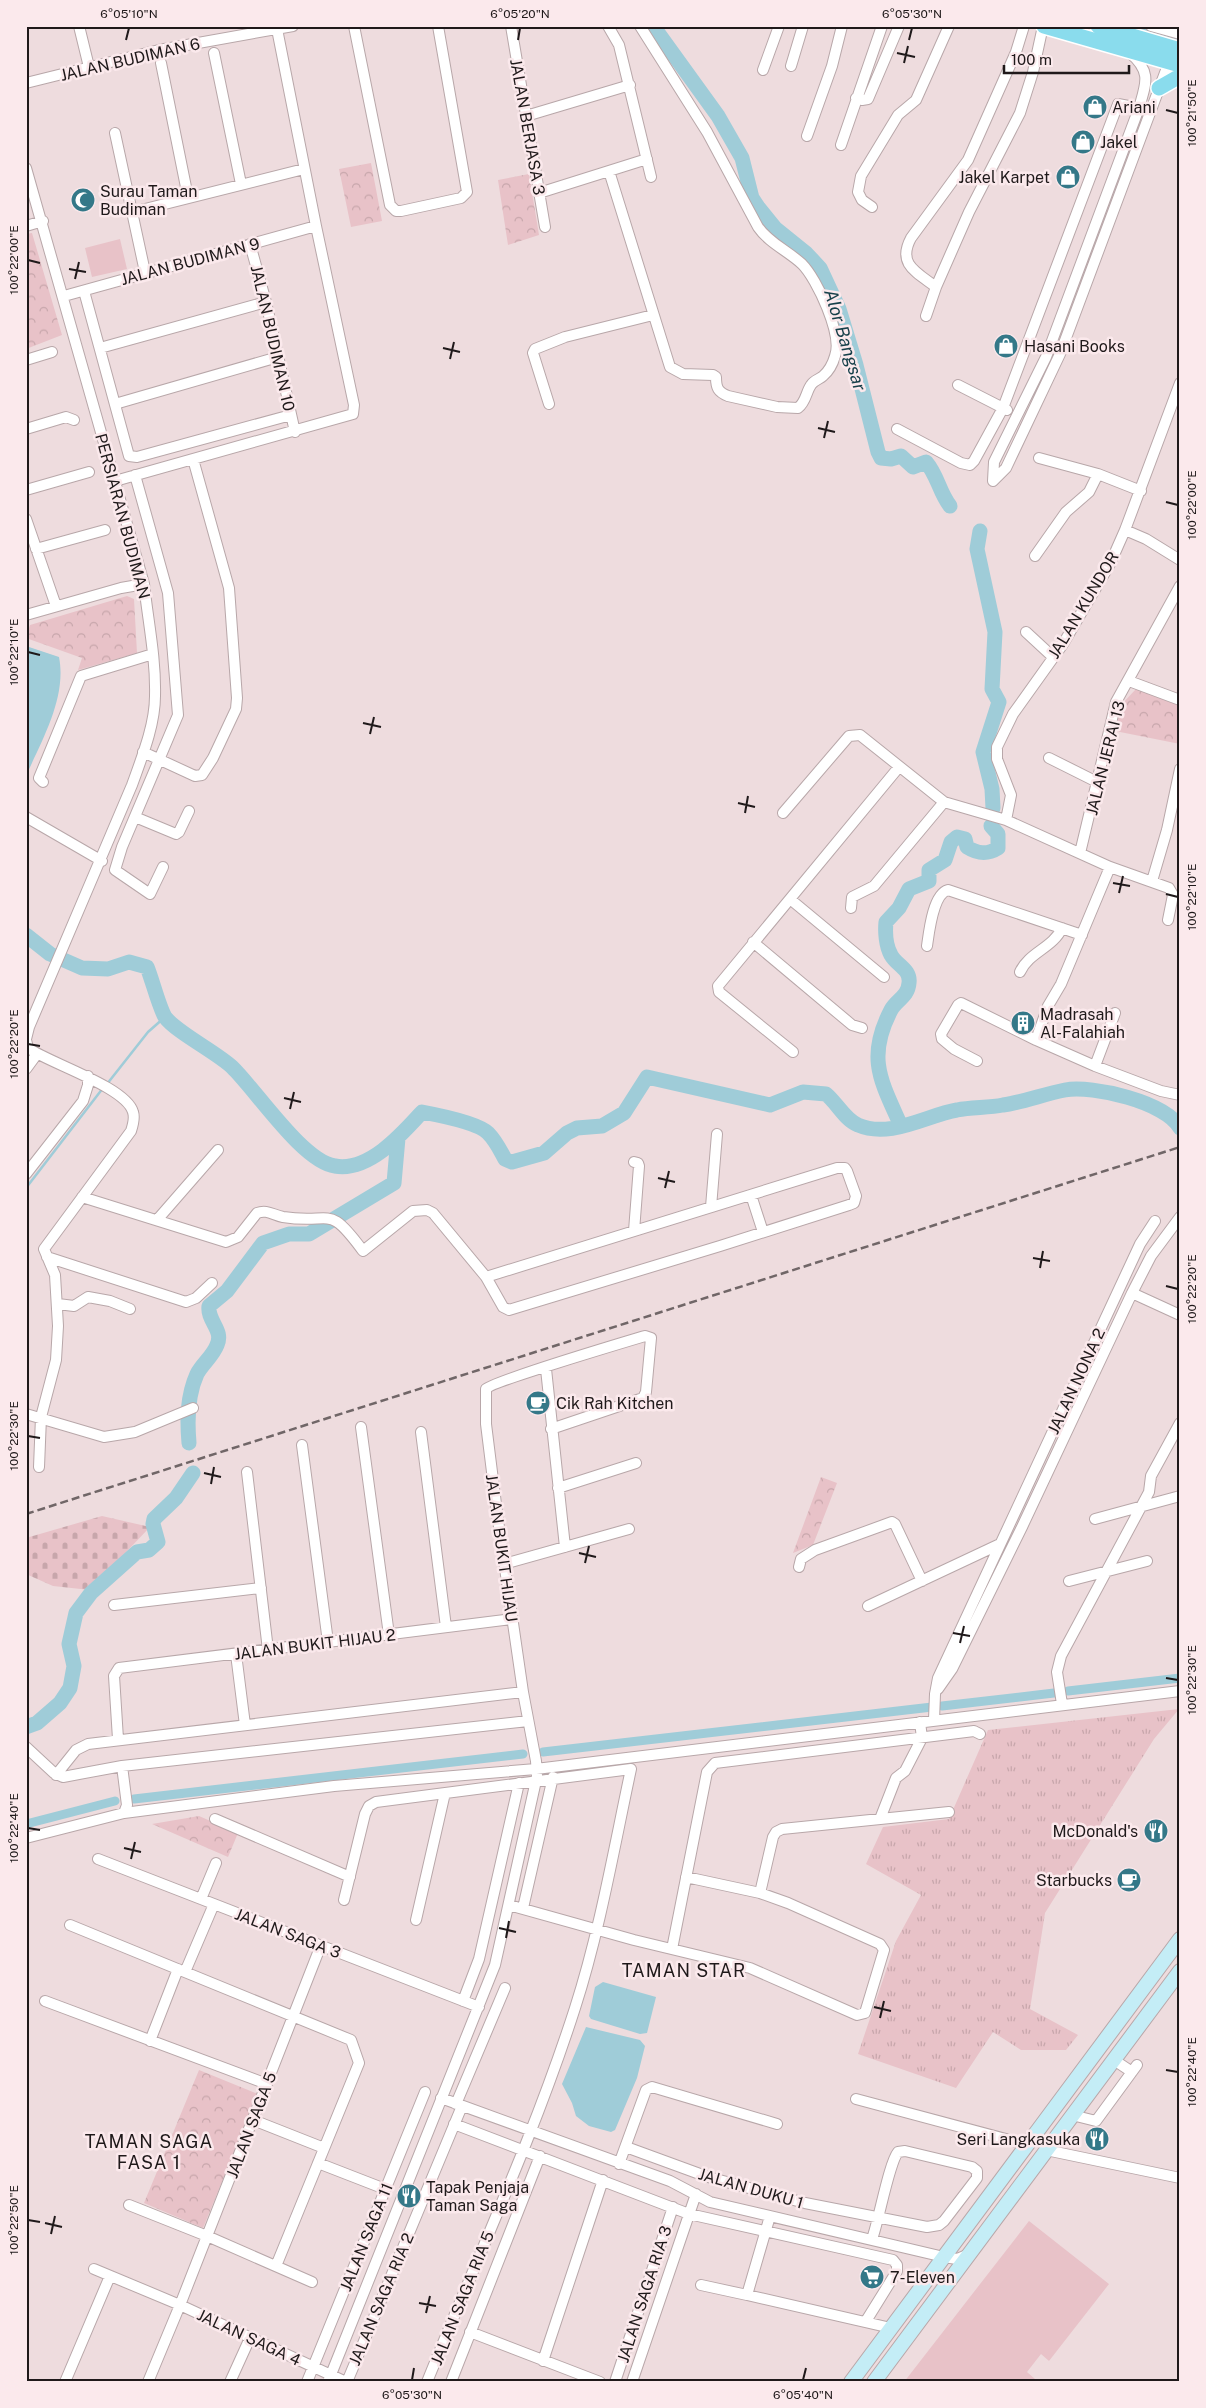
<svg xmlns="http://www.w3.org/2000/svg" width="1206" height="2408" viewBox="0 0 1206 2408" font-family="'Public Sans',sans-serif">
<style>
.grass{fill:url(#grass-tufts)}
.cemetery{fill:url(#cemetery-stones)}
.park{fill:url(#park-crowns)}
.pitch{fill:#e8c2c8}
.water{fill:#9fccd8}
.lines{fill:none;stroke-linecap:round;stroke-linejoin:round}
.stream{stroke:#9fccd8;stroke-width:2.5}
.canal{stroke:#9fccd8;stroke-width:9}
.river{stroke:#9fccd8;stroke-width:15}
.street-casing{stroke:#b8a7a9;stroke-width:12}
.secondary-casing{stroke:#b8a7a9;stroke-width:16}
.primary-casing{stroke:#fff;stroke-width:18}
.street{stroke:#fff;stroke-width:10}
.secondary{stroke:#c4edf6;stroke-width:14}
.primary{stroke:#8adced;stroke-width:15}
.rail{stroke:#706667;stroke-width:2.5;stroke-dasharray:8 4;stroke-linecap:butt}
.ticks{fill:none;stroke:#1f191a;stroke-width:2}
.labels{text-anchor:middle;stroke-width:5;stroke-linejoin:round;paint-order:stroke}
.street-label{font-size:16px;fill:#1f191a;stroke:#fbe9ec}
.poi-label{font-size:16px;fill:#1f191a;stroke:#fbe9ec;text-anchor:start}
.water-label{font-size:18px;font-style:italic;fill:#17404a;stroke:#fbe9ec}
.neighbourhood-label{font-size:18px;letter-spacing:1px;fill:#1f191a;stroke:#fbe9ec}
.neatline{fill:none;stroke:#1f191a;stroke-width:2}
.ticks-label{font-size:12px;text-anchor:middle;fill:#1f191a}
</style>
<defs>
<pattern id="grass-tufts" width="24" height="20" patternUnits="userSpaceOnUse" patternTransform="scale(1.25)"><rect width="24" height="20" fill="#e8c2c8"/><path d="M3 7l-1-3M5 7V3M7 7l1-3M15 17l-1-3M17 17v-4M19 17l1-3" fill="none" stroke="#c7a6ab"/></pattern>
<pattern id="cemetery-stones" width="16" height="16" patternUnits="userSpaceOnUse" patternTransform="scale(1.25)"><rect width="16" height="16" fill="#e8c2c8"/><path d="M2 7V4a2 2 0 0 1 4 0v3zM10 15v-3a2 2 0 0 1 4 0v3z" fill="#c7a6ab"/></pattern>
<pattern id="park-crowns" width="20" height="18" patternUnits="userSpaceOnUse" patternTransform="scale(1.25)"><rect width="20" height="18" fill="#e8c2c8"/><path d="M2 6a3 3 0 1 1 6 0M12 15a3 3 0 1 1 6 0" fill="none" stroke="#c7a6ab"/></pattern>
</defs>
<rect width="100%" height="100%" fill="#eedcde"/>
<path class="grass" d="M1179,1709L1154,1739L1045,1913L1030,2009L1078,2035L1066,2050H1021L993,2032L956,2088L858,2054L896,1941L921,1895L866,1864L883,1827L949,1819L988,1730Z"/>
<path class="cemetery" d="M102,1516L150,1527L90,1590L53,1586L26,1574V1538Z"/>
<path class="park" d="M371,163L382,221L351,227L339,169Z
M529,174L539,235L508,245L498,180Z
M32,233L62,335L26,349V234Z
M127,596L134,599L137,653L78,670L82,658L26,638L30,625Z
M1136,689L1180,705V744L1115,731L1121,705Z
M821,1477L837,1483L813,1545L793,1553Z
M199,1816L238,1833L228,1857L152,1824Z
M199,2070L258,2094L203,2228L144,2203Z"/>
<path class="pitch" d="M120,239L127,269L92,277L85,248Z
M1029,2221L1109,2284L1049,2361L1041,2354L1027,2372L1035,2379L1033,2382H904Z"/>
<path class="water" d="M26,646L59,657C67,697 42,740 26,776Z
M603,1982L656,1997L647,2033L640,2034L591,2019L589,2016L595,1987Z
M586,2027L640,2040L645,2046L637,2078L615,2130L611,2132L589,2126L576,2116L572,2103L562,2084Z"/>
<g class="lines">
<path class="stream" d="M107,1084L148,1032L165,1017
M26,1188L103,1088"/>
<path class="canal" d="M1127,26L1180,41
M1068,1691L1180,1678
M942,1706L1054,1693
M543,1752L932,1707
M134,1799L523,1754
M26,1824L115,1801"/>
<path class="river" d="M653,26L718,116L742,158L752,198L758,207L775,228L806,253L820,268L839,309L856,365L878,452L881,458L891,459L901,456L913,467L926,462C938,476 939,492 950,506
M980,531L977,549L995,632L992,689L999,702L983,752L992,789L993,808
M26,935L50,954L82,968L108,969L129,962L147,967C152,979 159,1007 165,1017C176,1032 216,1052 232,1067C256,1090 303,1162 335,1166C369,1172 402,1134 422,1112C438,1115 478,1123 488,1133C496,1141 500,1150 505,1159L512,1162L544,1153L567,1133L577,1128L602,1126L624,1113L647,1077L770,1105L803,1092L826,1094C837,1103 845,1120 858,1125C890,1139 927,1115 957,1110C972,1107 988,1108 1003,1105C1024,1102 1044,1094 1065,1090C1093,1085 1166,1102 1180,1128
M901,1126C881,1081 866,1058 891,1010C896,1000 908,997 909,983C911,969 896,965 891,955C886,946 885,932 886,922L899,908L909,889L929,881V870L945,860L951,842L957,837L965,839L967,847C978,854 987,855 998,848V834L991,826
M189,1443C187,1420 187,1396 197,1374C202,1364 213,1356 217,1345C224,1330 207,1321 209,1306L227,1291L263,1243L289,1234H309L394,1183L398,1138
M26,1727L37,1723L60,1703L70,1688L74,1666L69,1644L76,1613L91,1593L137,1552L149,1550L158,1542L153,1524L154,1519L176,1498L193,1473"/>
<defs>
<path id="street" d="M79,26L89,67
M354,26L390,205L396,211H401L461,198L467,192L438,26
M511,26L545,227
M608,26L619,45L651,177
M1151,26L1180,34
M214,53L241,184
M161,63L188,197
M791,66L803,26
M763,70L779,26
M26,83L159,50L293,26
M856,98L862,100L868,99L899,26
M526,116L630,85
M115,133L145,272
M807,136L832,66L842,26
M841,145L882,26
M26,168L144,584C148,621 156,658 155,696C155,725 142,757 132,785L29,1027L26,1039
M609,171L670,367L683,374L713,375L716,377C716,388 718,392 728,396L777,407L798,408C806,402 806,392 811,385C814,380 820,379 823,376C829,371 833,363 835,356C843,335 817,279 802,264C788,251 769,243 758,227L707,132L640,26
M539,193L647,159
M872,207L862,200L858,192L861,176L898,115L916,100L949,26
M133,212L304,169
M26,226L43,221
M250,244L266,302L295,432
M936,287C916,272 897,264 911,238L968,160L1016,52L1024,26
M84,291L129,456L137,457L291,415
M64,296L316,226
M926,316L936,287L969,212L1020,113L1033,72L1043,26
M100,348L266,302
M26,360L52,352
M958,385L1007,410
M115,404L278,357
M549,404L533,353L535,349L565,337L653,315
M26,429L66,417L74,420
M897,429L961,463L970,465L974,461L1003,408L1118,104L1139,108
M1039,458L1098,474L1141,491
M135,475L168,593L178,715L122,847L115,870L150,894L163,867
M115,481L353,414L354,405L316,226L277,29
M993,481L994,462L1046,357L1139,108C1146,83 1152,72 1130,53
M993,481L1006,468L1060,354L1169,62
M26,490L89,472
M26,519L56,606
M1125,530L1146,539L1180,560
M36,549L105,530
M1035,556L1066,512L1089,492L1098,474
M26,615L121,588L144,584
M1026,632L1053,657
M1129,681L1180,700
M143,752L195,776L202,775L213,758L236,709L237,698L229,588L193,459
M1049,758L1097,782
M43,782L39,778L81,676L153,654
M783,813L849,736L860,735L944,802L1006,820L1110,867L1169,888L1173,895L1168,920
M26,817L102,861
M135,817L176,834L179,832L189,811
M1006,820L1011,795L997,759V747L1013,714L1063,644L1110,564L1125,530L1180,383
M1080,853L1116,702L1180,586
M1152,881L1167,830L1180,769
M790,899L884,977
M851,908L852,897L874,886L944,802
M753,942L852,1025L862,1028
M927,946C929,932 933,894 948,890L1082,935
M1020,972C1029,952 1053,948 1062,928
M26,1040L28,1048C49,1063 126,1087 133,1112C135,1118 133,1125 131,1131L44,1249L55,1275L58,1326L56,1360L41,1417L39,1467
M1036,1040L1048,1006L1061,984L1110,867
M793,1052L719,992L718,986L899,767
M977,1061L954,1049L942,1039L941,1034L958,1005L961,1003L1036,1040L1095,1066L1161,1091L1180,1095
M1095,1066L1115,1013
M26,1069L37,1054
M26,1174L83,1101L88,1085V1076
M751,1195L763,1232
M82,1197L226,1242L238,1237L257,1213C267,1209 273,1215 283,1217C333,1225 327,1202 363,1251L413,1211L427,1210L433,1213L486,1277L503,1307L509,1310L720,1246L849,1205L854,1203L856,1196L847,1171L845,1168H837L486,1277
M711,1207L717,1134
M157,1220L218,1150
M634,1231L639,1166L638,1163L634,1162
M47,1257L186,1302L196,1298L212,1283
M1132,1293L1180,1315
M58,1304L74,1306L88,1297L110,1301L130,1309
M546,1369L565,1547
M26,1414L104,1437L135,1432L193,1408
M361,1427L389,1635
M421,1432L446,1627
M302,1445L328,1642
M247,1472L268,1650
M558,1488L636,1463
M1095,1519L1180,1496
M504,1564L629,1529
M799,1567L801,1559L815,1550L892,1522L895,1524L922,1581
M1069,1581L1147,1561
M114,1605L261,1588
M868,1606L1000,1544
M236,1654L245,1725
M938,1689L952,1669L1022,1527L1132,1293L1151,1256L1180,1217
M1062,1704L1057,1672L1061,1656L1149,1492L1151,1476L1180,1423
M934,1720L935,1694L938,1678L1140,1244L1155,1221
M118,1739L114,1676L119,1668L512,1619
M26,1747L54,1773L63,1777L122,1766L528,1721
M122,1766L127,1805L124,1813
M56,1775L76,1750L88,1744L523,1692
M215,1819L350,1877
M880,1819L896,1778L905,1771L922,1738L920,1722
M26,1838L124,1813L334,1786L536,1769L1180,1691
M98,1859L479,2007
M760,1893L773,1837L776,1832L782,1829L949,1812
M201,1899L216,1863
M344,1900L365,1814L369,1806L376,1802L631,1769C614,1848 600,1930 575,2008C534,2136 477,2258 427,2382
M509,1905L634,1940L750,1968L857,2015L865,2013L884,1950L880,1944L788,1903L760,1893L686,1877
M523,1908L553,1777
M416,1920L445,1793
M70,1925L351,2040L359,2063L276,2266
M672,1949L707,1772L715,1763L974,1731L980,1734
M185,1972L214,1904
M45,2001L267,2084
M463,2001L479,1959L519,1783
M150,2041L178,1969
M1114,2060L1132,2072
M441,2098L670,2181L710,2202L944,2257L957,2259L969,2254
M856,2099L1028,2145
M456,2104L505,1988
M1072,2115L1096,2121L1137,2065
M253,2120L324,2148
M454,2124L689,2214L893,2260L897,2265V2271L866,2321
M626,2147L708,2177L805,2203L927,2227L939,2225L944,2221L977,2178V2171L972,2167L905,2151L898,2152C889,2163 879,2220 872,2239
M1046,2150L1180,2178
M318,2163L385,2189
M619,2164L646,2090L652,2087L777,2124
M129,2205L207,2236L312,2282
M770,2216L747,2295L891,2328
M94,2269L180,2305L346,2382
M701,2285L747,2295
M470,2332L600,2382
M543,2361L603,2180
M65,2382L110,2276
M148,2382L180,2305L321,1945
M230,2382L250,2338
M307,2382L425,2092
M328,2382L495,1965L537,1776L536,1761L523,1692L498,1520L486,1424V1389C491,1382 625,1342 645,1336L651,1338L646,1392L643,1398L551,1429
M347,2382L462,2106
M451,2382L540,2156
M615,2382L673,2207
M632,2382L696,2194"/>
<path id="secondary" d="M851,2382L1180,1939
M874,2382L1180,1971"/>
<path id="primary" d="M1044,26L1180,65
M1098,26L1180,50
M1159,88L1180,76"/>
</defs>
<use href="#street" class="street-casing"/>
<use href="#secondary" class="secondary-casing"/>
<use href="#primary" class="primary-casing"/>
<use href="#street" class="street"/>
<use href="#secondary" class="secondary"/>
<use href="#primary" class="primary"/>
<path class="rail" d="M26,1514L1180,1147"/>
</g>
<path class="ticks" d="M126,40L129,28M518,40L520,28M909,40L912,28M897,53L915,57M904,63L908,46M1166,110L1178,113M28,260L40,263M69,269L86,272M75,279L79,262M443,348L460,352M450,359L454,342M818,428L835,432M824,438L828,421M1166,502L1178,505M28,652L40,655M363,723L381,727M370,734L374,717M738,803L755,807M745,813L748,796M1113,883L1130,886M1119,893L1123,876M1166,894L1178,897M28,1044L40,1046M284,1098L301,1102M290,1109L294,1092M658,1178L675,1182M665,1188L669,1171M1033,1258L1050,1261M1040,1268L1043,1251M1166,1286L1178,1289M28,1436L40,1438M204,1473L221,1477M211,1484L214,1467M579,1553L596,1557M585,1563L589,1546M953,1633L970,1636M960,1643L964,1626M1166,1678L1178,1680M28,1828L40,1830M124,1848L141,1852M131,1859L135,1842M499,1928L516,1932M506,1938L509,1921M874,2007L891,2011M880,2018L884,2001M1166,2070L1178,2072M28,2220L40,2222M45,2223L62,2227M51,2234L55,2216M419,2303L436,2306M426,2313L430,2296M412,2380L414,2368M803,2380L806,2368"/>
<defs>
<symbol id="shop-disc" viewBox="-11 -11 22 22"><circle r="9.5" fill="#347888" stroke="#fbe9ec"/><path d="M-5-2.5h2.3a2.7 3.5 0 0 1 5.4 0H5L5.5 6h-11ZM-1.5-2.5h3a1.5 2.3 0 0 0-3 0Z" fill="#fff"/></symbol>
<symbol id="mosque-disc" viewBox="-11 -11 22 22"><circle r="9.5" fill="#347888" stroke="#fbe9ec"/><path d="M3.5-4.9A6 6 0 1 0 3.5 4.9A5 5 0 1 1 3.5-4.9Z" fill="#fff"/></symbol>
<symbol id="building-disc" viewBox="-11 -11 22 22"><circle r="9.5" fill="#347888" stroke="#fbe9ec"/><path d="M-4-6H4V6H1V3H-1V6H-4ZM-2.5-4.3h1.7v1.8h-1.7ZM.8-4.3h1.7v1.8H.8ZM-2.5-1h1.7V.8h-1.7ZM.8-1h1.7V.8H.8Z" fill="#fff"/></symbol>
<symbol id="cafe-disc" viewBox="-11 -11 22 22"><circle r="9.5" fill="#347888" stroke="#fbe9ec"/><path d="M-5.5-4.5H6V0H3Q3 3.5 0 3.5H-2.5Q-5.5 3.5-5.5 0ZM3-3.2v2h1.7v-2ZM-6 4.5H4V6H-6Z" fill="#fff"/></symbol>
<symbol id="restaurant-disc" viewBox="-11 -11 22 22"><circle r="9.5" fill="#347888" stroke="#fbe9ec"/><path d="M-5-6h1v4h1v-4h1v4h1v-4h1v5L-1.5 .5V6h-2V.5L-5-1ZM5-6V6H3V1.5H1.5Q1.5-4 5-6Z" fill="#fff"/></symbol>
<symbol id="supermarket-disc" viewBox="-11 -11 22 22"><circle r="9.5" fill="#347888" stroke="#fbe9ec"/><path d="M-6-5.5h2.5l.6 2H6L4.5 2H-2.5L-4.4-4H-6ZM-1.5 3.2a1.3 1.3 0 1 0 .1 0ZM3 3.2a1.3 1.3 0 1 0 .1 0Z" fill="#fff"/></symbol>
</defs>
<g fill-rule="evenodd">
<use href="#shop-disc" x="1081" y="93" width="28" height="28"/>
<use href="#shop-disc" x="1069" y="128" width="28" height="28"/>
<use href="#shop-disc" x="1054" y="163" width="28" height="28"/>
<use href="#mosque-disc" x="69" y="186" width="28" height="28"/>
<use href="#shop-disc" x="992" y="332" width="28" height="28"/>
<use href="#building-disc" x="1009" y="1009" width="28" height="28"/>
<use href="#cafe-disc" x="524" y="1389" width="28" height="28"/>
<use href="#restaurant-disc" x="1142" y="1817" width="28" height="28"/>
<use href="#cafe-disc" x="1115" y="1866" width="28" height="28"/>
<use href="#restaurant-disc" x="1083" y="2125" width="28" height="28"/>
<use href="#restaurant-disc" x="395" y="2182" width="28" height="28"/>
<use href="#supermarket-disc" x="858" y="2263" width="28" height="28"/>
</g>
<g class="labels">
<g class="street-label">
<text transform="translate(130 59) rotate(-13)" y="6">JALAN BUDIMAN 6</text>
<text transform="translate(528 127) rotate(80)" y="6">JALAN BERJASA 3</text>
<text transform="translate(190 261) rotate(-15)" y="6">JALAN BUDIMAN 9</text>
<text transform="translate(273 338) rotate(77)" y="6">JALAN BUDIMAN 10</text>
<text transform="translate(123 516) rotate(75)" y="6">PERSIARAN BUDIMAN</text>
<text transform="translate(1083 605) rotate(-59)" y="6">JALAN KUNDOR</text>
<text transform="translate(1105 758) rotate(-76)" y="6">JALAN JERAI 13</text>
<text transform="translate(1076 1381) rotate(-65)" y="6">JALAN NONA 2</text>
<text transform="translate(502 1548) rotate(82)" y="6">JALAN BUKIT HIJAU</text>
<text transform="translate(315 1644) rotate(-7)" y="6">JALAN BUKIT HIJAU 2</text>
<text transform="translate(288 1933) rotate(21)" y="6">JALAN SAGA 3</text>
<text transform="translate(251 2125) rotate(-69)" y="6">JALAN SAGA 5</text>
<text transform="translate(751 2188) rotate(16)" y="6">JALAN DUKU 1</text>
<text transform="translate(366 2237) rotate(-68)" y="6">JALAN SAGA 11</text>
<text transform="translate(644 2294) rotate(-72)" y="6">JALAN SAGA RIA 3</text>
<text transform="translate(462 2298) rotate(-68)" y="6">JALAN SAGA RIA 5</text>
<text transform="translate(381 2299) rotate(-67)" y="6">JALAN SAGA RIA 2</text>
<text transform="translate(249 2337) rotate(25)" y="6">JALAN SAGA 4</text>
</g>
<g class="poi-label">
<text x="1112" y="113">Ariani</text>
<text x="1100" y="148">Jakel</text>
<text x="1050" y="183" text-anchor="end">Jakel Karpet</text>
<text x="100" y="197">Surau Taman<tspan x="100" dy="18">Budiman</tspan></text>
<text x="1024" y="352">Hasani Books</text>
<text x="1040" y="1020">Madrasah<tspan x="1040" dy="18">Al-Falahiah</tspan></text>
<text x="556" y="1409">Cik Rah Kitchen</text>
<text x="1138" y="1837" text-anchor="end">McDonald's</text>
<text x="1112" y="1886" text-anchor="end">Starbucks</text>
<text x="1080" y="2145" text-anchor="end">Seri Langkasuka</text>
<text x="426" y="2193">Tapak Penjaja<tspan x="426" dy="18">Taman Saga</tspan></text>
<text x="890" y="2283">7-Eleven</text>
</g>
<g class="water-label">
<text transform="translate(845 340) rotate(73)" y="6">Alor Bangsar</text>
</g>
<g class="neighbourhood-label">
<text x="684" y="1977">TAMAN STAR</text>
<text x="149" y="2148">TAMAN SAGA<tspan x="149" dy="21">FASA 1</tspan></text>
</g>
</g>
<rect width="1206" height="2408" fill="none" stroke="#fbe9ec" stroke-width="55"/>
<path d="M1004 65v8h125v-8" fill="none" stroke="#1f191a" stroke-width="2.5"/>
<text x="1011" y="65" font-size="15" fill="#1f191a" stroke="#fbe9ec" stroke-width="4" paint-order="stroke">100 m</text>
<rect x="28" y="28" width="1150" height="2352" class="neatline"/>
<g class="ticks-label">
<text x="129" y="18">6°05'10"N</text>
<text x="520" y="18">6°05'20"N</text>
<text x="912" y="18">6°05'30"N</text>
<text transform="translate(1192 113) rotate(-90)" y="4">100°21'50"E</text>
<text transform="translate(14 260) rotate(-90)" y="4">100°22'00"E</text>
<text transform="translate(1192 505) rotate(-90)" y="4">100°22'00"E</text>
<text transform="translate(14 652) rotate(-90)" y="4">100°22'10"E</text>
<text transform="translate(1192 897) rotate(-90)" y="4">100°22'10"E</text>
<text transform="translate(14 1044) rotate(-90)" y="4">100°22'20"E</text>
<text transform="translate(1192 1289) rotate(-90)" y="4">100°22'20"E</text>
<text transform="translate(14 1436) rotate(-90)" y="4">100°22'30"E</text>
<text transform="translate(1192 1680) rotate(-90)" y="4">100°22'30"E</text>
<text transform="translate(14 1828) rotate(-90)" y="4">100°22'40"E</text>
<text transform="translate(1192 2072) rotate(-90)" y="4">100°22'40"E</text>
<text transform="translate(14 2220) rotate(-90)" y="4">100°22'50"E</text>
<text x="412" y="2399">6°05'30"N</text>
<text x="803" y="2399">6°05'40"N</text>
</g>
</svg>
